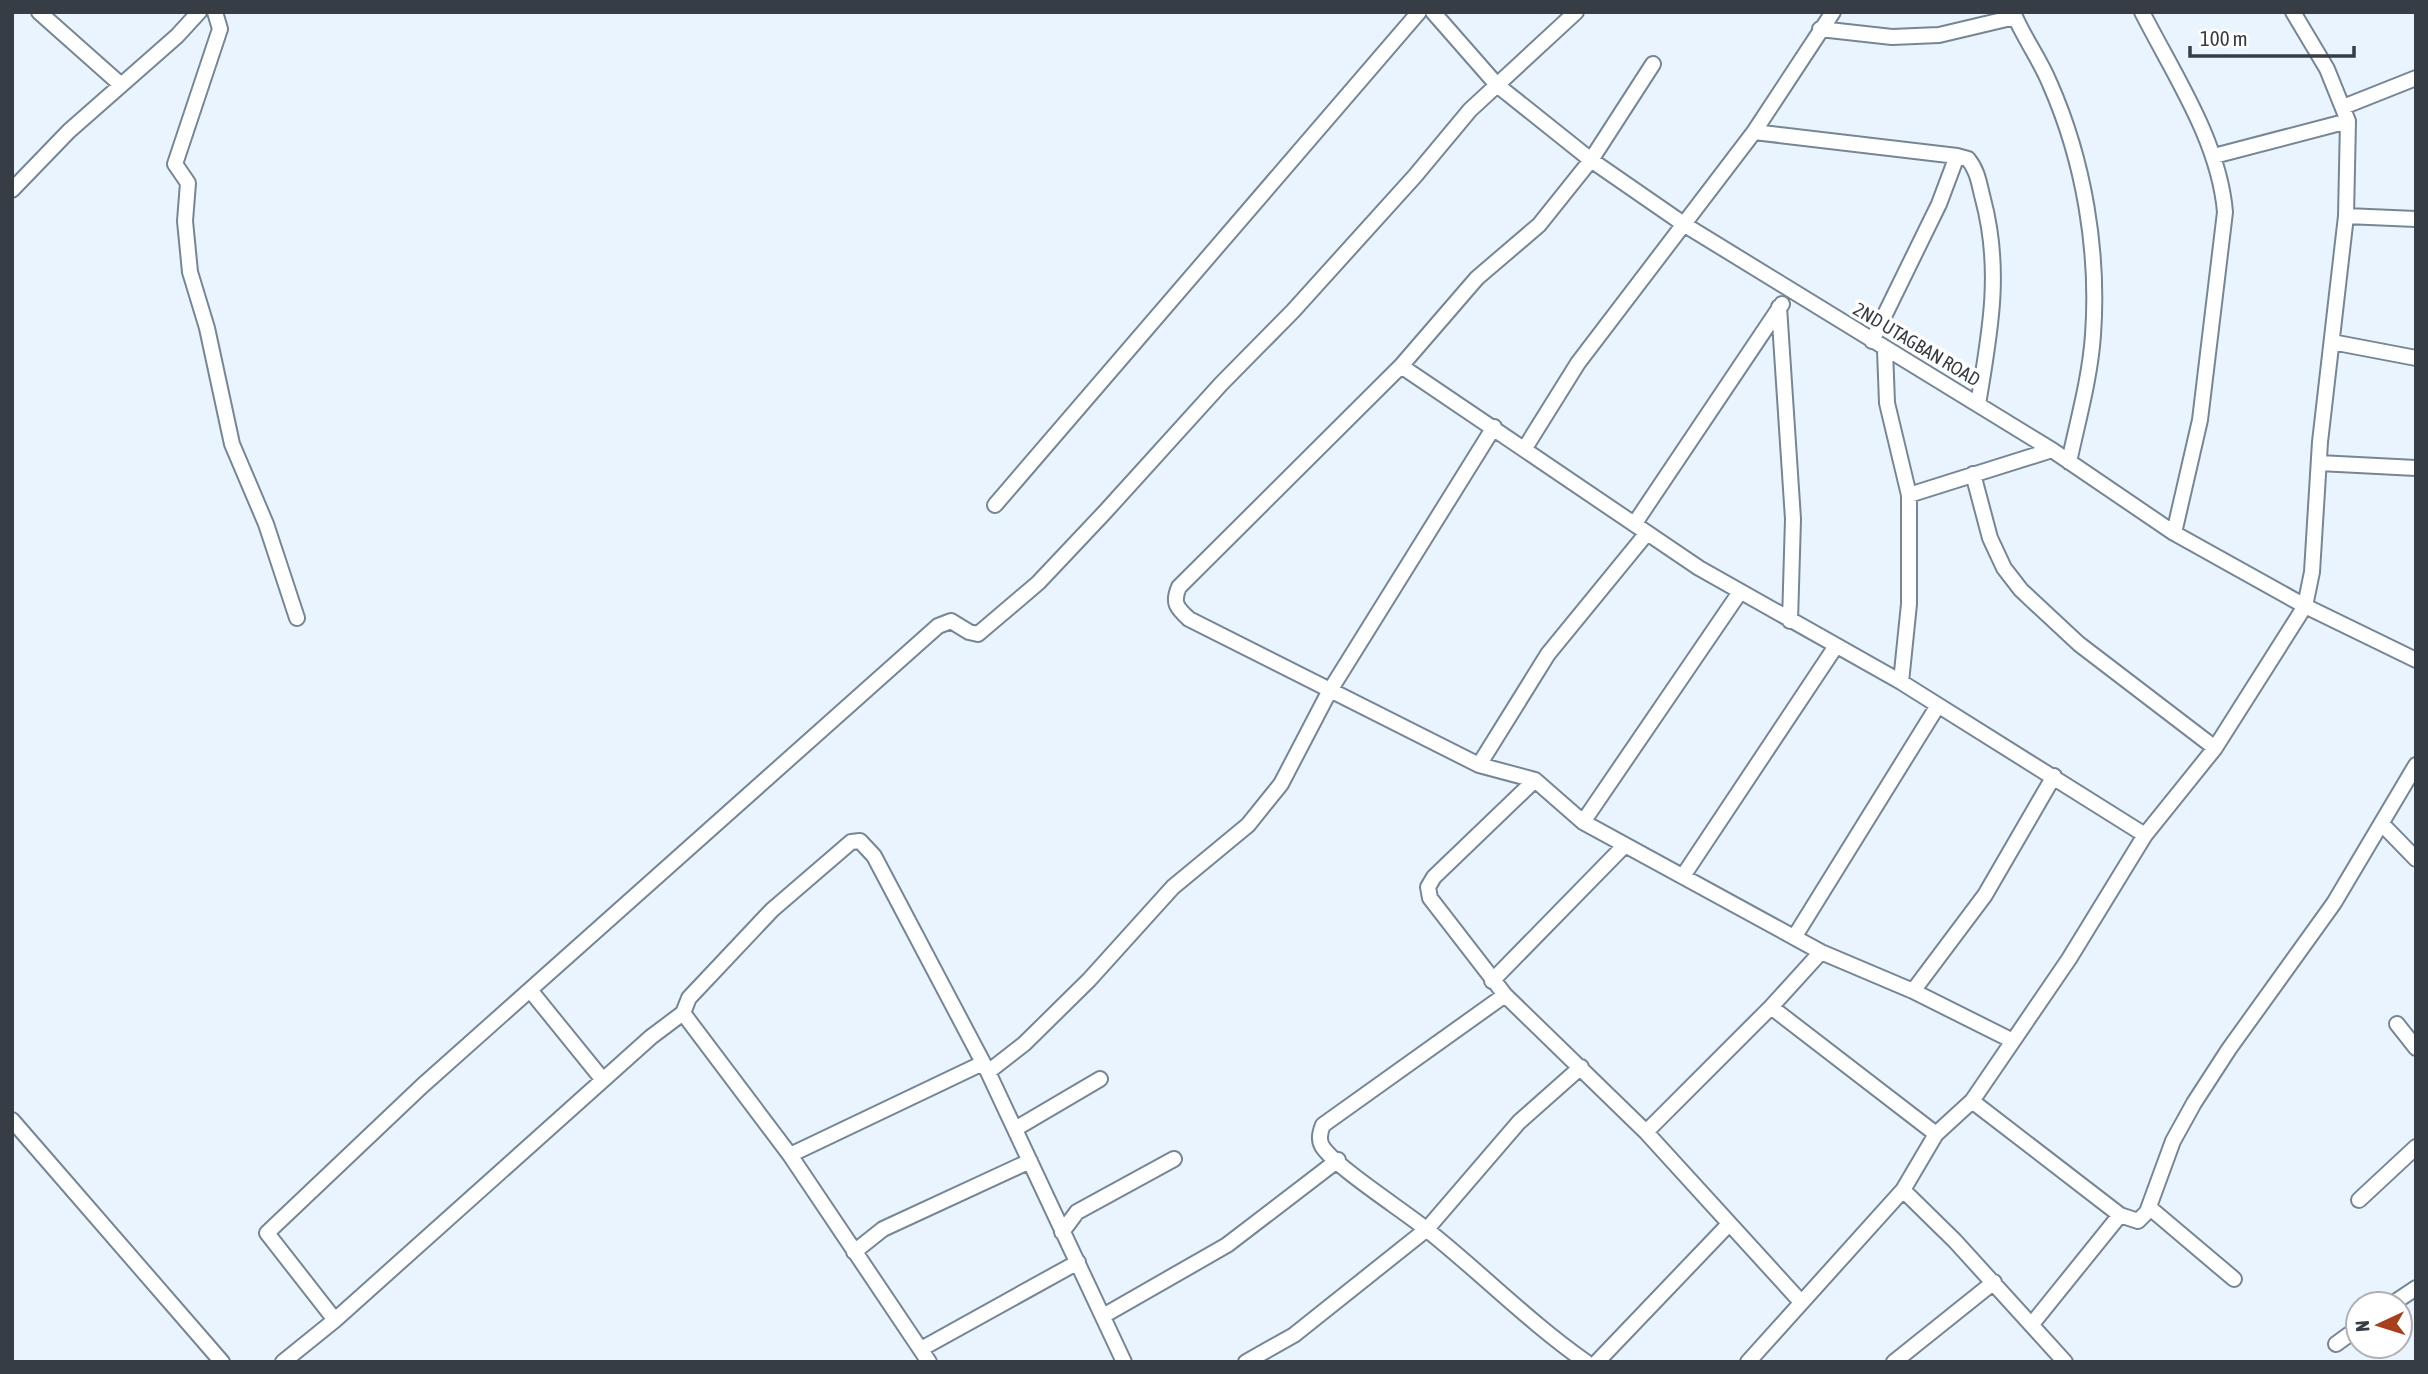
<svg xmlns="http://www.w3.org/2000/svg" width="2428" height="1374" viewBox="0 0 2428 1374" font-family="'Asap Condensed',sans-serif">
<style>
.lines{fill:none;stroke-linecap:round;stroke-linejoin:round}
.minor-casing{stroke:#768695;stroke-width:18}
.minor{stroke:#fff;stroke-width:14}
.labels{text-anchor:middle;stroke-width:7;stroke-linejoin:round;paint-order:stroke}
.street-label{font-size:19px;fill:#373d44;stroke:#fff}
</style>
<rect width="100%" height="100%" fill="#eaf4fe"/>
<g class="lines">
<defs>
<path id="minor" d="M39,12L120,84
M215,12L220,29L175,164L188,183L185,221L190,272L207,328L232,444L266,524L297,618
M1433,12L1497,85L1591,160L1685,225L2052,450L2174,533L2305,606L2416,660
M2013,12C2023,37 2040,59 2050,84C2084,161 2099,251 2093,335C2090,378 2078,420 2069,462
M2142,12C2174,75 2219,141 2225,212L2200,420L2174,533
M1820,29L1892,37L1939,35L2015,17
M1653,64L1591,160L1539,225L1477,278L1401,366L1179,587C1172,603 1177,608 1189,619L1479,765L1535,780L1583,822L1821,952L1913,991L2011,1040
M2343,107L2416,78
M1754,132L1957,156L1939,204L1872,341
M1957,156L1968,159C1978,171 1979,184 1983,199C2002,270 1990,333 1978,404
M2214,156L2348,121
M12,190L69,131L177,36L199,12
M2346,216L2416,219
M1779,307L1793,519L1790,621
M2332,342L2416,358
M1885,350L1887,403L1909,495L2052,450
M1401,366L1699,568L1901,682L2145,835
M1525,448L1578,363L1754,132L1833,12
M2319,463L2416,468
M1973,474L1990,538L2004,568L2021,590L2079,644L2215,748
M995,505L1419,12
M1635,523L1782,304
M1901,682L1909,604V495
M1479,765L1548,654L1647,533
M1535,780L1434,877L1428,887L1430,898L1505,995L1646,1132L1801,1302
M1583,822L1740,592
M2382,824L2416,859
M1683,876L1836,646
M1795,936L1937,707
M1821,952L1771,1007L1936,1134
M1492,981L1625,845
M530,990L603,1080
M1913,991L1985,895L2054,776
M1505,995L1323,1125C1320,1132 1318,1139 1322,1146C1334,1166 1404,1211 1426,1229C1480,1272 1529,1322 1586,1362
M683,1013L790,1155L929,1362
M2397,1024L2416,1048
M988,1072L1024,1044L1089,980L1173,887L1248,825L1281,784L1329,692L1494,427
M1972,1101L2120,1215
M12,1120L222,1362
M1015,1129L1100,1079
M1646,1132L1771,1007
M790,1155L983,1063
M1903,1190L1955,1241L2065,1362
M2359,1200L2416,1147
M2150,1208L2234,1279
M1062,1232L1077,1212L1174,1159
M854,1252L883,1229L1030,1161
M2392,1304L2416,1288
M1103,1316L1227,1245L1338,1160
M335,1320L267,1233L422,1086L938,626L951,621L969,632L978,634L1038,583L1105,512L1221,384L1293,311L1415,176L1470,110L1576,12
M2032,1324L2120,1215L2138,1221L2147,1212L2173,1141L2194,1103L2229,1049L2334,903L2416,765
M2336,1344L2358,1328
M921,1349L1078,1262
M283,1362L335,1320L651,1037L683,1013L689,998L772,910L851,842L860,841L874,856L988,1072L1124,1362
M1246,1362L1294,1335L1427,1229L1519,1122L1581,1067
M1597,1362L1729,1224
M1748,1362L1903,1190L1936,1134L1972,1101L2069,959L2145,835L2215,748L2305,606L2312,572L2320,442L2346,216L2348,121L2327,69L2293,12
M1894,1362L1994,1282"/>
</defs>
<use href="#minor" class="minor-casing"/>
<use href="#minor" class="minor"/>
</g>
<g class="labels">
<g class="street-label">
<text transform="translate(1917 344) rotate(31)" y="7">2ND UTAGBAN ROAD</text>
</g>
</g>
<rect width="2428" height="1374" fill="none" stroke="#373d44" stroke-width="28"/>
<g transform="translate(2379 1325) rotate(266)"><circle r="33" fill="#ffffff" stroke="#afb1b4" stroke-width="2"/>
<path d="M0-5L12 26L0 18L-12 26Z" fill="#a73f1f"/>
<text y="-10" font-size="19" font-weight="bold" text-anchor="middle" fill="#373d44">N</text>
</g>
<path d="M2190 46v10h164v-10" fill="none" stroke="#373d44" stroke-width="3.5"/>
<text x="2200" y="46" font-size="21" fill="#373d44" stroke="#ffffff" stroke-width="5" paint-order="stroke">100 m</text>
</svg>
